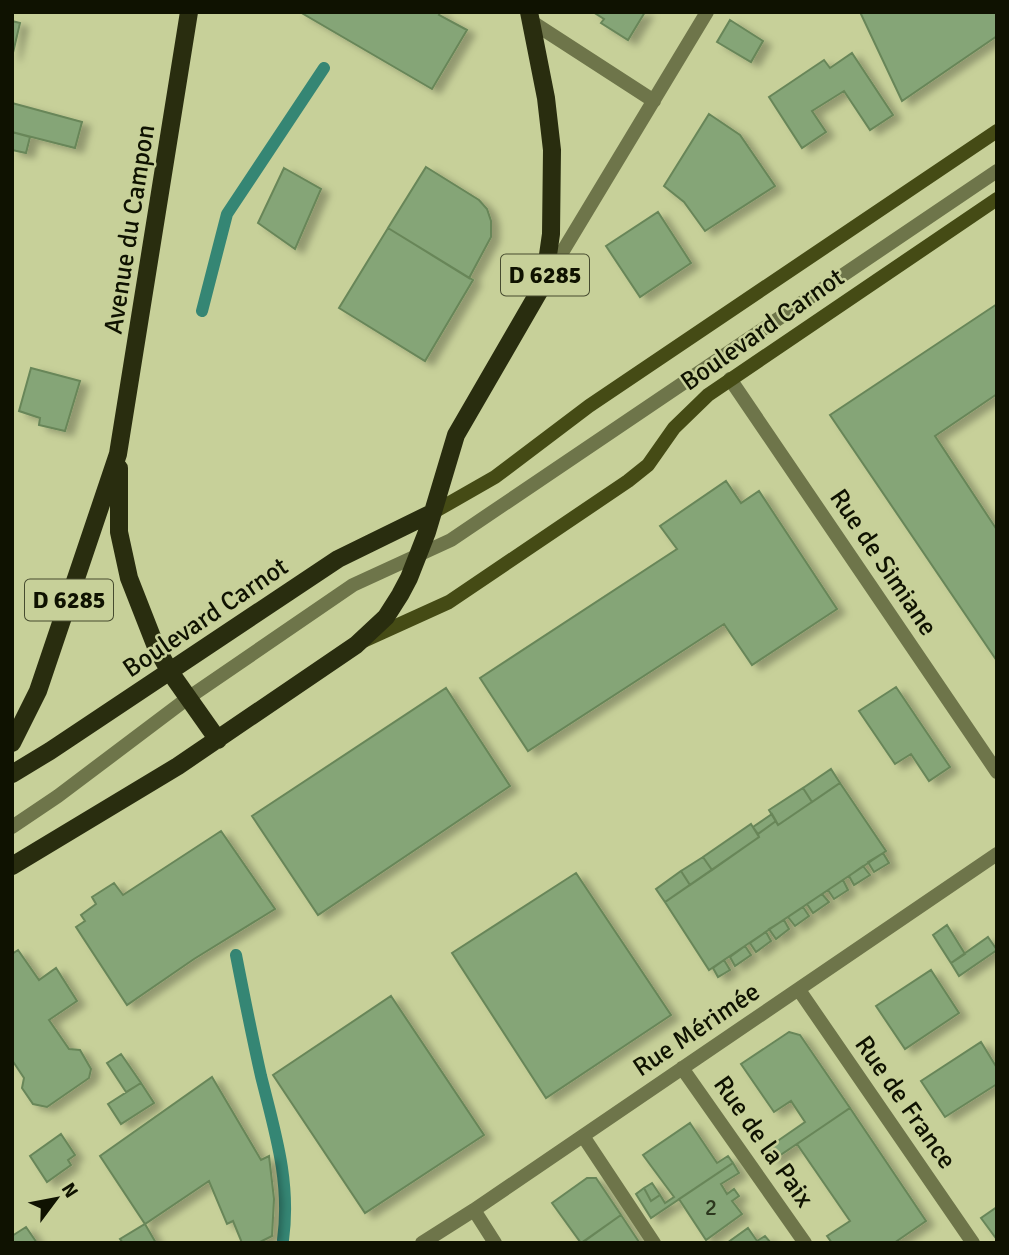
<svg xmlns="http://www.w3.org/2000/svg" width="1009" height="1255" viewBox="0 0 1009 1255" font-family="Signika,sans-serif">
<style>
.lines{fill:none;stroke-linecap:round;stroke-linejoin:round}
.stream{stroke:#358674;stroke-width:12}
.building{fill:#85a577;stroke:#688659;stroke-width:2;filter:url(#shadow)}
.lane{stroke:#6e754a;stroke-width:14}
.street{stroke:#6e754a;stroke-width:14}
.secondary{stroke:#454b15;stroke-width:14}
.primary{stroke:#292d0f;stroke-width:18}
.labels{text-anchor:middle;stroke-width:5;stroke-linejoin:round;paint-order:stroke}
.number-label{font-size:23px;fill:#2c371e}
.shield{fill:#c7d099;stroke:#464b2f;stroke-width:2}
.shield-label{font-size:24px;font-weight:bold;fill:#0f1201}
.street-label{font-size:26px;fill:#0f1201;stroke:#c7d099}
</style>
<defs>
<filter id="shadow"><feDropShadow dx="8" dy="4.5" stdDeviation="3.5" flood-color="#0004"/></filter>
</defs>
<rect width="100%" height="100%" fill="#c7d099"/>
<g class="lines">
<path class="stream" d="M202,311L227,214L324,68
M236,955C244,996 252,1036 261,1076C275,1132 291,1182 283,1240"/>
</g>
<path class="building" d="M300,12H441L439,15L467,30L432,89Z
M593,12H645L628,40L601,23L604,19Z
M860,12H997V36L902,101Z
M730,20L763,41L751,62L717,42Z
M12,21L20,23L12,57Z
M852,53L893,115L870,130L844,91L812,111L826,132L802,148L769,97L824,60L830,68Z
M12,103L82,122L75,148L12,132Z
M709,114L740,135L775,186L705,231L684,202L664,186Z
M12,132L30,137L26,153L12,150Z
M426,167L479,200L487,209L491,221V237L469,278L388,228Z
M284,168L321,189L295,249L258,223Z
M658,212L691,263L640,297L606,246Z
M388,228L473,280L425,361L339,308Z
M997,304V394L935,436L997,530V661L830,415Z
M31,368L80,381L65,431L39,425L40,418L19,411Z
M726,481L741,503L759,491L837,609L752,665L724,624L528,751L480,678L677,549L660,526Z
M896,687L950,767L929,781L911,754L895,764L859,711Z
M446,688L510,786L318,915L252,816Z
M831,769L840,783L812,802L803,788Z
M840,783L886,851L709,970L665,902L759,837L758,834L776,821L778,825Z
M803,788L812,802L778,825L769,810Z
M772,814L776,821L758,834L753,827Z
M751,824L759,837L712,870L703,857Z
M221,831L275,909L194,959L127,1005L76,927L85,921L81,915L96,904L92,897L114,883L123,895Z
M883,853L889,863L874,872L868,862Z
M703,857L712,870L690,885L681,871Z
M863,866L870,875L854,885L849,876Z
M681,871L690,885L665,902L656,889Z
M576,873L671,1015L546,1098L452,953Z
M843,880L848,890L834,899L828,890Z
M822,894L829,902L813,913L807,904Z
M803,907L809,916L795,926L788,917Z
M784,920L789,929L776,939L769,929Z
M947,925L965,954L951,963L933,935Z
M766,932L771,941L756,952L750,943Z
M988,937L997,950L959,976L951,963Z
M745,946L751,955L735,966L730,957Z
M18,950L39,980L56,968L77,1001L49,1020L69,1049L80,1050L91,1069L89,1078L47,1107L33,1104L22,1088L24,1078L12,1060V954Z
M724,960L730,970L718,977L713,968Z
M931,970L959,1013L905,1049L876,1006Z
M391,996L484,1135L365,1213L273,1075Z
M789,1032L800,1035L850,1108L773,1160L766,1149L805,1122L791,1101L774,1112L741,1064Z
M981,1042L997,1068V1084L945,1117L921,1081Z
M121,1054L141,1083L126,1092L107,1063Z
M212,1077L261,1160L269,1156L274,1199L272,1236L258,1243H242L233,1221L227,1224L209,1181L145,1224L100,1156Z
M141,1083L154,1103L121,1124L108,1104Z
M850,1108L926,1221L894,1243H832L827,1236L850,1221L797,1144Z
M690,1123L717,1163L728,1156L733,1163L651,1218L636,1194L644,1188L651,1201L660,1195L665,1203L674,1197L643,1155Z
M61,1134L75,1155L68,1160L71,1165L47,1182L30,1156Z
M733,1163L739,1173L721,1184L727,1194L734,1189L739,1196L732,1201L742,1214L706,1240L679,1199Z
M587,1178H596L621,1215L581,1243L552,1203Z
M652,1183L660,1195L651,1201L644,1188Z
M997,1207V1235L995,1237L981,1218Z
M621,1215L639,1242L582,1243Z
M145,1224L156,1243H123L120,1239Z
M26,1227L37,1243H12V1236Z
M748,1228L757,1241L765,1236L771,1243H727Z"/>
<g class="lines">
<path class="lane" d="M12,827L58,796L188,698L353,585L451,540L997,171"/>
<path class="street" d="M532,22L654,101
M546,279L707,12
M730,379L997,772
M799,990L973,1243
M682,1068L805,1243
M583,1136L654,1243
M474,1210L495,1243
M422,1243L474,1210L997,854"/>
<path class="secondary" d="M432,513L495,477L589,406L997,131
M363,641L449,602L628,481L648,465L674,428L708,395L997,199"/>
<path class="primary" d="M119,468V532L129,578L156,647L170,672L218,740
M12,743L38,691L118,454L189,12
M12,774L50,751L338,559L432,513
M12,866L178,766L356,645L386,617L400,595L409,578L427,532L456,435L544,283L551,234L552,150L546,98L529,12"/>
</g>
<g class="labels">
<g class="number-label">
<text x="711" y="1215">2</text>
</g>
<g class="shield">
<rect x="501" y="254.5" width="88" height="41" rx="5"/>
<rect x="25" y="579.5" width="88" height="41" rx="5"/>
</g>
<g class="shield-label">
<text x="545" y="283">D 6285</text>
<text x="69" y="608">D 6285</text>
</g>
<g class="street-label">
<text transform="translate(129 229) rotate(-81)" y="9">Avenue du Campon</text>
<text transform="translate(762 329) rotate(-35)" y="9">Boulevard Carnot</text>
<text transform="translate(884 562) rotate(56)" y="9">Rue de Simiane</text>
<text transform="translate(205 617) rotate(-34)" y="9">Boulevard Carnot</text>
<text transform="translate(696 1029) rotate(-34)" y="9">Rue Mérimée</text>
<text transform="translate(906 1102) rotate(55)" y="9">Rue de France</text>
<text transform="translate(764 1141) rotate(55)" y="9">Rue de la Paix</text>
</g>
</g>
<rect width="1009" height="1255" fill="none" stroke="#0f1201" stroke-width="28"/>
<g transform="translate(56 1199) rotate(58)" stroke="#c7d099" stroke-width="5" paint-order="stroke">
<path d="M0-5L12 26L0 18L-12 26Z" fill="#0f1201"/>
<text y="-10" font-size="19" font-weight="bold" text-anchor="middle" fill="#0f1201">N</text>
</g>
</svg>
